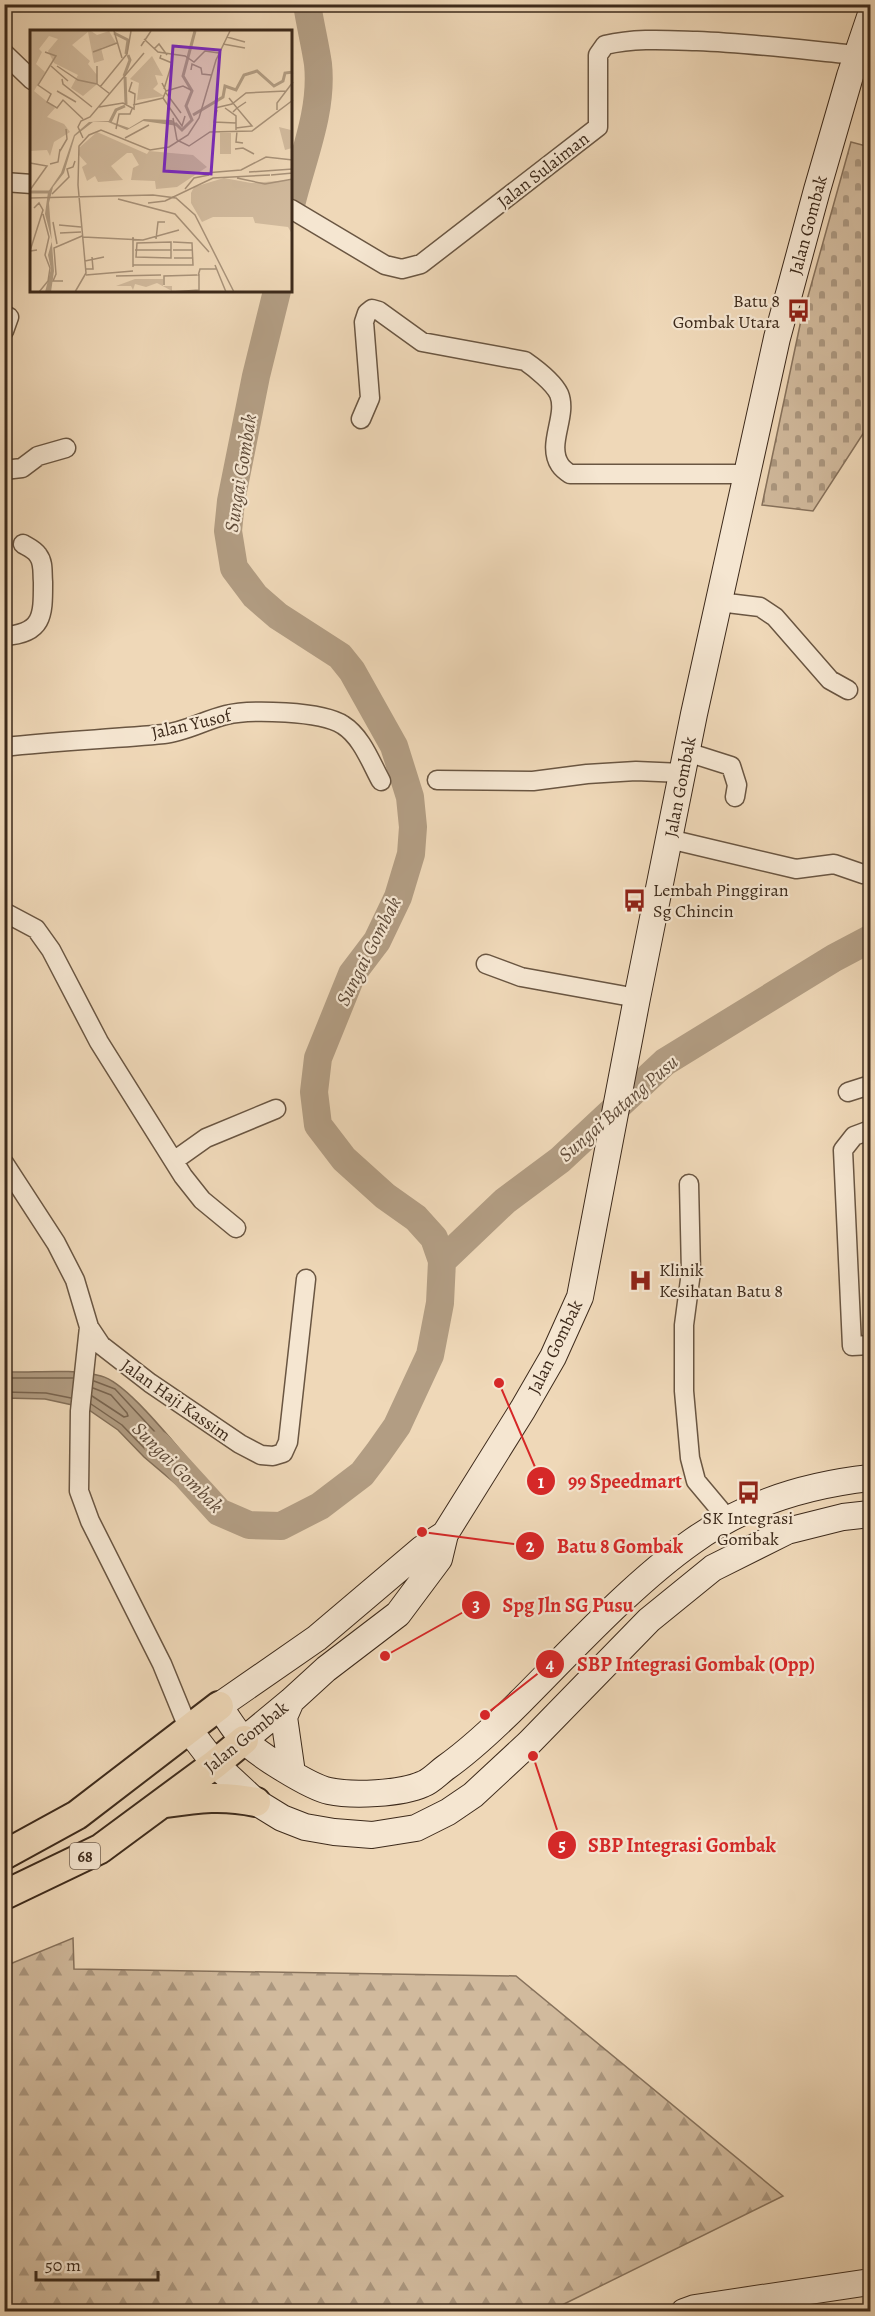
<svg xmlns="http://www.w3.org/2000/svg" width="875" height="2316" viewBox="0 0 875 2316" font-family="Alegreya,serif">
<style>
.forest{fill:url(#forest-firs);stroke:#87725c;stroke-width:1.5}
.cemetery{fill:url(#cemetery-stones);stroke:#87725c;stroke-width:1.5}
.water{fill:#b29d83;stroke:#836f59;stroke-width:1.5}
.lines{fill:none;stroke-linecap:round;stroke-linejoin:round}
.shore{stroke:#78644f;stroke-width:1.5}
.river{stroke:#b29d83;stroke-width:28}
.minor-casing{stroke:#6a5642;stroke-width:21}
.secondary-casing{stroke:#3d2a1b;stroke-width:28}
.primary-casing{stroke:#3d2a1b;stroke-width:32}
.minor{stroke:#f5e6d1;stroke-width:18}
.secondary{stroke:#f5e6d1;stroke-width:26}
.primary{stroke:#efd8b8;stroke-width:28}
.labels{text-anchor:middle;stroke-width:4.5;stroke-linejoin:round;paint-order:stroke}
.shield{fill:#f5e6d1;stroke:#746252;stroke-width:1.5}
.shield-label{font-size:16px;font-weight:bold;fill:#3d2a1b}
.street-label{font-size:18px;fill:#3d2a1b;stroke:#f5e6d1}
.poi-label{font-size:18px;fill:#3d2a1b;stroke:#f5e6d1;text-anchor:start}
.water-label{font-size:20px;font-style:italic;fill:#604c3a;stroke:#f5e6d1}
.inset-river{fill:none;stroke:#b29d83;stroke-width:3}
.inset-road{fill:none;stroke:#a89279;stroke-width:1.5}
.view{fill:#7b2cbf;fill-opacity:0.15;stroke:#7b2cbf;stroke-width:3}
.inset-edge{fill:none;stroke:#3d2a1b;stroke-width:3}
.leader{fill:none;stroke:#d62828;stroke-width:2}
.callout-dot{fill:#d62828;stroke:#f5e6d1;stroke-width:2}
.mark-label{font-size:18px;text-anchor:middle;font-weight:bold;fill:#fff}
.callout-label{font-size:20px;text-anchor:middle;font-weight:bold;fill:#d62828;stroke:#f5e6d1;stroke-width:4.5;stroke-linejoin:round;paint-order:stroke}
</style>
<defs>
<pattern id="forest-firs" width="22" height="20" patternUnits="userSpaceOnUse" patternTransform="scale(1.5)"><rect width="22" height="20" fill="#d1ba9d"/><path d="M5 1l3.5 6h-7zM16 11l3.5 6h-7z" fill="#ab977f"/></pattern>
<pattern id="cemetery-stones" width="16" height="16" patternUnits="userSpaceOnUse" patternTransform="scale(1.5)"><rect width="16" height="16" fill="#d1ba9d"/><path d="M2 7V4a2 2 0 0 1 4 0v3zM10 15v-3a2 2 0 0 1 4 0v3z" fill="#ab977f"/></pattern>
</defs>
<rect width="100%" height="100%" fill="#efd8b8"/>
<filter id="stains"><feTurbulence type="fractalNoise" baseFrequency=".00333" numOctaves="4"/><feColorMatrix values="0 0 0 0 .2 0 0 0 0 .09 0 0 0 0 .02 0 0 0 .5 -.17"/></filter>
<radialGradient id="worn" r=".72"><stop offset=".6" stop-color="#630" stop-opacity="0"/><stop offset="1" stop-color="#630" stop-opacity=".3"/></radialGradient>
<path class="forest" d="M73,1938L74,1969L516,1976L783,2196L558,2307L553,2311H5V1966Z"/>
<path class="cemetery" d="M851,142L870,147V423L813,511L762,505L800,325Z"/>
<path class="water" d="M5,1372C36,1373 70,1368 101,1376C126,1382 171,1440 190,1461L176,1484L144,1457L118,1430L86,1408L45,1399L5,1398Z"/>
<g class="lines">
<path class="shore" d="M4,1378H73
M4,1392L46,1393L71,1398
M92,1396L124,1417L128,1416L127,1413L111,1395L93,1388
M91,1404L122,1425L148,1452L173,1473L177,1472L182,1463L181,1460L115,1389L94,1381"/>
<path class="river" d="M291,205C302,159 323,112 318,64C315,44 310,24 307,4
M442,1261L505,1201L560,1160L665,1062L834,958L870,939
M158,1445L219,1512L249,1525L281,1526L320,1506L362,1474L378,1453L397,1426L430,1355L440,1303L442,1261L434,1238L416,1218L385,1196L344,1159L318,1125L314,1092L318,1058L352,974L377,941L398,897L411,854L413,827L410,797L394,746L352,671L340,656L278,616L255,596L234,568L228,531L231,501L256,376L277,291"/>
<defs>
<path id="minor" d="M4,53L32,80
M4,182L32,184
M291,209L385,265L402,269L421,264L598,127V55L605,45C636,38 665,40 697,41C750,43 804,50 857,55
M4,315L9,317L4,331
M361,419L370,398L364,322L367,313L372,309L379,311L422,342L525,361C535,368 554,383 559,394C568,416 546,444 560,465C562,468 567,472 570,474H748
M4,470L22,468L38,456L66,448
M719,602L760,607L775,617L830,680L848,690
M4,636C44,634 43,614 43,582C42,572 44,563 38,555C35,550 28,547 23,544
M4,747C58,741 111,739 164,734C185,732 205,720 226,715C250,709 322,711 343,725C362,737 371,763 381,781
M687,752L731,766L737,785L735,797
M437,780L533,781L587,774L636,771L682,773
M669,839L796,869L834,864L863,874
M4,912L36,929L51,950L99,1042L183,1176L202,1200L236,1228
M486,964L521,977L637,998
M848,1092L870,1085
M870,1130L854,1136L843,1150L852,1346L870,1345
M175,1160L206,1138L276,1109
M4,1163L56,1243L75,1280L89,1327L101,1345L150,1383L240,1444L261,1455L273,1456L283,1453L288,1442L306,1279
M689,1184L691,1272L684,1325V1391L690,1458L696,1481L727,1518
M89,1327L80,1411L79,1491L90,1521L162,1664L189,1730"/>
<path id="secondary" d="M445,1534L422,1549L317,1638L219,1706C227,1717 234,1730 243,1739C257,1754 310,1787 329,1791C352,1796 401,1794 423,1784C431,1781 438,1773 445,1768C472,1749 496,1726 520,1702C573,1649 632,1584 693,1541C746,1503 806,1485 870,1478
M291,1701L284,1717L292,1773
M189,1730L215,1764L256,1802L282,1818L305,1827L334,1832L372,1835L416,1828L448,1812L473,1795L529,1743L649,1620L713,1568L787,1531L843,1517L870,1514
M244,1740L291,1701L326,1669L398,1614L439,1559L445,1534L523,1409L553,1357L580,1297L637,998L694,714L777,338L817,190L850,76L870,17
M684,2312L695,2308L870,2282"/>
<path id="primary" d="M166,1803C199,1798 223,1795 256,1802
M4,1855L77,1815L219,1706
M4,1895L100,1849L215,1764L244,1740"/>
</defs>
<use href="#minor" class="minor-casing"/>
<use href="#secondary" class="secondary-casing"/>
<use href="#primary" class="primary-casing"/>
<use href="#minor" class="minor"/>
<use href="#secondary" class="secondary"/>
<use href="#primary" class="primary"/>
</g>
<defs>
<symbol id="bus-bare" viewBox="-9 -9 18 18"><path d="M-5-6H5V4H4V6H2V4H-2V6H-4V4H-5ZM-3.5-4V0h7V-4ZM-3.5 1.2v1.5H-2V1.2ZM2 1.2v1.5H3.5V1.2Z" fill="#8f2418" stroke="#f5e6d1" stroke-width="2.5" paint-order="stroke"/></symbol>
<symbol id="hospital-bare" viewBox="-9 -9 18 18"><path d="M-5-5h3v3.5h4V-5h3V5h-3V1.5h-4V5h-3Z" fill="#8f2418" stroke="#f5e6d1" stroke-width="2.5" paint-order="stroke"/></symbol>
</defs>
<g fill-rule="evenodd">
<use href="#bus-bare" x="782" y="294" width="33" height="33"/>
<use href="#bus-bare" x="618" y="884" width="33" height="33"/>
<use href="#hospital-bare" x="624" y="1264" width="33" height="33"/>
<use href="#bus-bare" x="732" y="1476" width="33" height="33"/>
</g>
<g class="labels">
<rect class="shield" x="70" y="1843" width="30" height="26" rx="4.5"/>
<g class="shield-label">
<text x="85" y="1862">68</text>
</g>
<g class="street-label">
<text transform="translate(543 170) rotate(-38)" y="6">Jalan Sulaiman</text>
<text transform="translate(808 225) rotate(-75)" y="6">Jalan Gombak</text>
<text transform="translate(191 724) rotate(-13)" y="6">Jalan Yusof</text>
<text transform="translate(680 787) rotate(-79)" y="6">Jalan Gombak</text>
<text transform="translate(555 1347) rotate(-64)" y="6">Jalan Gombak</text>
<text transform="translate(176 1400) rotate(35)" y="6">Jalan Haji Kassim</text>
<text transform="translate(246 1737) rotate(-39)" y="6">Jalan Gombak</text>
</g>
<g class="poi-label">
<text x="780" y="307" text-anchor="end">Batu 8<tspan x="780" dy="21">Gombak Utara</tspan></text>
<text x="653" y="896">Lembah Pinggiran<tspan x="653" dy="21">Sg Chincin</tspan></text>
<text x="659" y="1276">Klinik<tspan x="659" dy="21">Kesihatan Batu 8</tspan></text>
<text x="748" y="1524" text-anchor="middle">SK Integrasi<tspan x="748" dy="21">Gombak</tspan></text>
</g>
<g class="water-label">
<text transform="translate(240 473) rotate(-81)" y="7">Sungai Gombak</text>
<text transform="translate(368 951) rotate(-63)" y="7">Sungai Gombak</text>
<text transform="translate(618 1108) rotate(-41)" y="7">Sungai Batang Pusu</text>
<text transform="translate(178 1467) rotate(45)" y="7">Sungai Gombak</text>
</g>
</g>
<g transform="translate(30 30)">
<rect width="262" height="262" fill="#efd8b8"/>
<path d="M249,97L261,100L262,118L255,120ZM190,103H201V124H190Z" fill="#d1ba9d"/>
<path d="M0,1H61L67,5L79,1L86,13L71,18L74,30L64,33L58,2L42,15L60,31L58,34L67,45L66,55L53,66L41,58L48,45L24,33L18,21L28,9L19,6L9,19L12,22L6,34L15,42L4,61L25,78L17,87L34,94L40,102L24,112L20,126L17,120L0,121ZM122,26L133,46L125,45L128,54L123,59L134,66L107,70L109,53L100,49ZM67,102L117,124L119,121L163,125L177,137L147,157L126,159L125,151L101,150L103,138L109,135L102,123H97L81,136L93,150L68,152L65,146L57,151L52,137L57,134L48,124L50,117ZM194,148L221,153L262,150V204L258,197L225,193L223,187H183L172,192L161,173V163L164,157ZM105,249H133V256H142V261L127,253L116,257L105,254L103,260L101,256H86Z" fill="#d1ba9d"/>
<path d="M114,89L142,90L148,96L113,91L97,100L78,92H63L45,106L34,143L23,157L19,173L24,241L21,262H15L21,239L18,225L22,211L15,184L18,162L31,143L44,105L59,92L79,91L99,98Z" fill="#b29d83"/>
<path class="inset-river" d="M84,3L98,10L96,24M94,46L100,30L98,25M95,47L96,74M163,85L193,67L195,56L206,60L214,45L227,41L244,56L253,51L255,43L263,42M80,92L86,80L95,76M145,93L152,100L162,90L156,76L162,61L153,46L165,1M0,162H20"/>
<path class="inset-road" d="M84,1L92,28M197,7L215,12M114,9L128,22L155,26L164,32L175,21L189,23M193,14L215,18M111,16L121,1M124,19L129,14L137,25M15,22L26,26L8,55L21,64L17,72L27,78L33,70L53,89M63,22L87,13M131,25L130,28L142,33L134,59M21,36L38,51M27,36L48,50L67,54M67,36V54L80,64M161,40L162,34L171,38L172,44L181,45M32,49L33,54L62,77M70,57L97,24L101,1M27,61L46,72M136,61L153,56L161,60M136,63L151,83M133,68L152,96L155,86M199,68L207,78L216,72M103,75L133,68L136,61L132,53M69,77L93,73L104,79L105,64L99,61L102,52M185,78L202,74L216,63L256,61M195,78L206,86V100M187,80L184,92L206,93M247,80V73L263,52M203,82L207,78L222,96L206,98M143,88L147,110M86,99L89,84H100L102,79M207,101L206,112L213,113M53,108L48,97L51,91L60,87L114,23M95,108L119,95M147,110L159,116L180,102L222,101L263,70M205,119L213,118L224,124M30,121L37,109L36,99M0,133L17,136L0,160M20,134L28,132L30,119M219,142L263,139M175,143L211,140L236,127L263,130M241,145L263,143M207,148L235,154L263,149M155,159L164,148L179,145M22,164L39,147L37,139L43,137L45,131M0,168L123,165L146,168L165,185L204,262M88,169L145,184L179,222M118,173L135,171L183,148L240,145M4,178L9,173L13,180L0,221L7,220M23,192L27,214M29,195L51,197M30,203L51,202M53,207L113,210L149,200M103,207V237M126,209L128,192H135M141,212V228L106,227L107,213ZM105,220H141M143,220H163M144,228H163M55,231L74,227M103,235H163L162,213L143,212M185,235L196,262M56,239H63L62,227M56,245L103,241M86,246L131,245M168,246L170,239H186M33,251H23L26,244L24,218L52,206M134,255V246L167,245M9,262L18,251L20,238L15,225L19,207L13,184M45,262L56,243L48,155L49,116L59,105L71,100L120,120L139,117L158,105L169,88L186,30L200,1M142,262L169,260V244"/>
<path class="view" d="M143,16L190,20L181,144L134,141Z"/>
<rect width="262" height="262" class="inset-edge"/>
</g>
<path class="leader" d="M499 1383L541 1481M422 1532L530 1546M385 1656L476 1605M485 1715L550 1664M533 1756L562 1845"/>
<g class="callout-dot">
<circle cx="499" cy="1383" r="6"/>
<circle cx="422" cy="1532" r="6"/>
<circle cx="385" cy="1656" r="6"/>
<circle cx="485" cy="1715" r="6"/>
<circle cx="533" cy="1756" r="6"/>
<circle cx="541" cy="1481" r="15"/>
<circle cx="530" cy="1546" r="15"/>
<circle cx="476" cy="1605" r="15"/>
<circle cx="550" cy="1664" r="15"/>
<circle cx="562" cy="1845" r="15"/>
</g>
<g class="mark-label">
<text x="541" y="1488">1</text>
<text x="530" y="1552">2</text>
<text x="476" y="1611">3</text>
<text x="550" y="1670">4</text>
<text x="562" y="1851">5</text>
</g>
<g class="callout-label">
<text x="625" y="1488">99 Speedmart</text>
<text x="620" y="1553">Batu 8 Gombak</text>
<text x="568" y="1612">Spg Jln SG Pusu</text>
<text x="696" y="1671">SBP Integrasi Gombak (Opp)</text>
<text x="682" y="1852">SBP Integrasi Gombak</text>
</g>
<rect width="875" height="2316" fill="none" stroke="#efd8b8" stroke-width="24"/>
<rect x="6" y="6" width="863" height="2304" fill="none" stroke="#3d2a1b" stroke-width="3"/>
<rect x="12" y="12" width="851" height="2292" fill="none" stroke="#3d2a1b" stroke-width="1.5"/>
<path d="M36 2271v9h122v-9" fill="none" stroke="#3d2a1b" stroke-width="3"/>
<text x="45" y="2271" font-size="18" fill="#3d2a1b" stroke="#f5e6d1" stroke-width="4.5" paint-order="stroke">50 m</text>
<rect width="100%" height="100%" filter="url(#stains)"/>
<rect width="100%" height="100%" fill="url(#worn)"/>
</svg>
